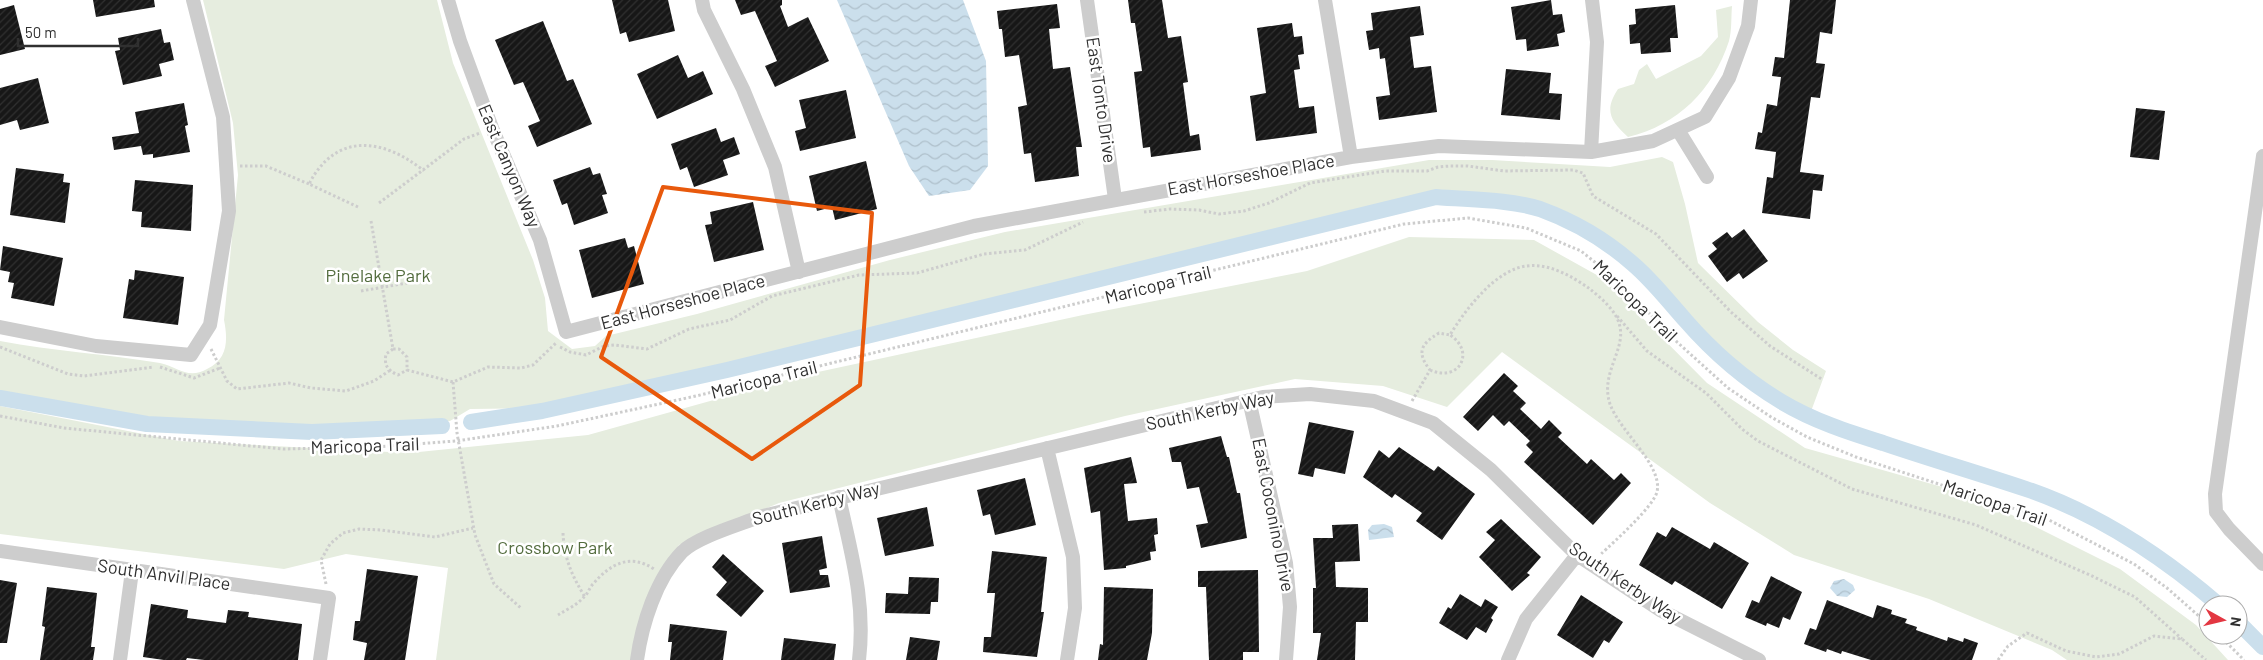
<svg xmlns="http://www.w3.org/2000/svg" width="2263" height="660" viewBox="0 0 2263 660" font-family="Barlow,sans-serif">
<style>
.park{fill:#e6eddf}
.water{fill:url(#water-waves)}
.lines{fill:none;stroke-linecap:round;stroke-linejoin:round}
.canal{stroke:#cbdfec;stroke-width:16}
.building{fill:url(#building-hatch)}
.path{stroke:#cdcdcd;stroke-width:3;stroke-dasharray:2.5 2.5;stroke-linecap:butt}
.street{stroke:#cdcdcd;stroke-width:14}
.marked{fill:none;stroke:#e8590c;stroke-width:4;stroke-linejoin:round}
.labels{text-anchor:middle;stroke-width:5;stroke-linejoin:round;paint-order:stroke}
.street-label{font-size:18px;fill:#303030;stroke:#fff}
.park-label{font-size:18px;fill:#536c3e;stroke:#fff}
</style>
<defs>
<pattern id="water-waves" width="16" height="10" patternUnits="userSpaceOnUse" patternTransform="scale(1.25)"><rect width="16" height="10" fill="#cbdfec"/><path d="M0 5q4-4 8 0t8 0" fill="none" stroke="#afc0cb"/></pattern>
<pattern id="building-hatch" width="6" height="6" patternUnits="userSpaceOnUse" patternTransform="scale(1.25)"><rect width="6" height="6" fill="#171717"/><path d="M-1 1l2-2M0 6l6-6M5 7l2-2" fill="none" stroke="#303030"/></pattern>
</defs>
<rect width="100%" height="100%" fill="#fff"/>
<path class="park" d="M203,0H437L453,63L533,260L545,298L548,331L572,349L595,346L606,336L697,314L890,260L1005,232L1429,160H1492L1610,167L1662,157L1673,162L1685,204L1698,263L1758,322L1793,350L1826,371L1810,414L1777,396L1747,375L1703,333L1654,278L1628,256L1601,237L1555,212L1508,200L1474,196L1440,195L1382,207L605,394L535,408L470,409L450,421C299,433 148,426 0,392V341C53,351 107,354 160,363C178,367 188,380 207,369C228,359 228,340 224,320L238,175L233,123Z
M1732,6C1731,17 1732,30 1729,41C1713,90 1678,125 1628,137C1610,121 1604,110 1618,89L1634,84L1639,70L1647,64L1656,79L1701,56L1718,37L1716,10Z
M1409,237L1534,240L1604,279L1707,383L1805,448L1974,496L2120,569L2196,625L2228,660H2067L2052,650L1929,599L1794,555L1710,503L1502,352L1447,407L1383,386L1295,379L1125,416L779,503L679,545L638,626L632,660H436L448,568L346,554L284,569L0,534V406L179,441L409,453L588,435L804,375L1083,315L1307,271Z"/>
<path class="water" d="M837,0H963L986,61L988,166L970,190L929,196L909,166Z
M1384,524L1392,527L1394,537L1369,540L1368,530L1372,525Z
M1844,579L1853,585L1855,590L1847,597L1837,596L1830,588L1834,581Z"/>
<g class="lines">
<path class="canal" d="M0,398L147,424L312,432L442,426
M471,422L542,411L727,370L1436,197C1470,200 1507,199 1540,209C1573,221 1607,241 1633,264C1653,281 1668,301 1686,321C1713,352 1747,381 1782,402C1814,421 1848,432 1883,443C1930,459 1978,473 2026,489C2097,513 2162,556 2219,605
M2238,622L2263,647"/>
</g>
<path class="building" d="M93,0H154L155,7L96,17Z
M612,0H668L675,31L629,42L626,32L620,34Z
M735,0H782V5L780,6L788,27L808,17L829,61L775,87L765,66L777,61L755,11L741,15Z
M1128,0H1162L1168,38L1181,36L1188,82L1183,83L1190,136L1199,134L1201,150L1151,157L1150,147L1143,148L1134,72L1142,71L1135,23H1131Z
M1551,0L1553,15L1562,14L1565,32L1557,34L1559,46L1527,51L1526,39L1516,40L1511,7Z
M1790,0H1836L1832,34L1820,32L1816,63L1825,64L1820,98L1811,97L1800,172L1824,175L1822,191L1813,190L1810,219L1762,213L1767,177L1773,178L1776,152L1755,149L1758,132L1762,133L1767,104L1777,106L1781,77L1772,76L1775,57L1784,58Z
M1057,4L1060,28L1049,29L1053,69L1070,67L1082,147H1076L1079,176L1035,182L1031,153L1024,154L1022,138L1018,107L1027,105L1019,55L1005,57L1002,29H999L997,11Z
M14,5L25,49L0,55V9Z
M1675,5L1678,38H1670L1671,52L1641,54L1640,43L1630,44L1629,25L1636,24L1635,9Z
M1420,6L1424,35L1410,37L1414,68L1431,66L1437,112L1379,120L1376,97L1390,95L1385,58L1380,59L1379,48L1369,50L1366,31L1373,30L1371,13Z
M543,21L567,81L573,79L592,124L537,147L528,126L540,121L523,82L514,85L495,40Z
M1292,23L1294,37L1302,36L1304,54L1298,55L1300,69L1294,70L1299,108L1314,106L1317,133L1256,141L1250,96L1266,93L1257,28Z
M161,29L164,43L170,42L174,60L159,64L162,76L123,85L115,51L120,50L118,38Z
M678,55L688,78L703,71L713,94L657,119L637,74Z
M1506,69L1551,73L1549,93L1562,94L1560,120L1501,115Z
M38,78L49,123L20,130L17,120L0,125V88Z
M846,90L856,138L800,151L795,131L806,128L799,100Z
M184,103L188,125L185,126L190,152L153,158V154L143,155L141,146L114,150L112,137L139,133L135,112Z
M2136,108L2165,111L2159,160L2130,157Z
M716,128L721,142L734,137L740,154L723,160L728,175L694,187L687,167L680,170L671,144Z
M866,161L877,209L835,220L832,207L817,211L809,176Z
M590,167L593,175L600,173L607,194L602,195L608,213L574,225L567,203L562,205L553,180Z
M16,168L64,174L63,182L70,183L65,223L10,215Z
M135,180L193,185L191,231L141,227L142,212L132,211Z
M753,202L764,250L714,262L705,225L712,224L710,212Z
M1744,229L1768,261L1743,279L1739,273L1727,282L1708,256L1717,249L1712,243L1727,232L1732,238Z
M625,238L628,248L634,246L644,284L592,298L579,250Z
M3,246L63,258L54,306L11,298L14,283L8,282L10,272L0,270Z
M135,270L184,277L178,325L123,318L129,279L134,280Z
M1504,373L1518,386L1513,391L1526,403L1520,409L1541,429L1549,420L1562,433L1558,437L1587,464L1591,459L1614,480L1621,473L1631,483L1593,525L1524,462L1533,452L1526,445L1530,441L1509,421L1504,426L1493,415L1478,431L1463,417Z
M1309,422L1354,431L1345,474L1315,468L1313,477L1298,474Z
M1221,436L1227,457H1229L1237,493H1240L1247,538L1201,548L1196,525L1208,523L1199,487L1187,489L1181,462H1172L1169,448Z
M1399,447L1434,471L1438,466L1475,494L1442,540L1416,521L1422,513L1395,494L1392,498L1363,477L1379,450L1389,458Z
M1131,457L1137,483L1124,484L1128,521L1157,518L1158,534L1154,535L1156,551L1150,552L1151,560L1126,566V568L1104,570L1100,511L1091,513L1084,468Z
M1025,478L1036,525L995,535L990,514L983,516L977,490Z
M927,507L934,546L885,556L877,518Z
M1501,519L1541,557L1527,573L1530,575L1512,591L1479,557L1495,540L1486,532Z
M1358,524L1360,561L1335,562L1336,587L1368,588V622H1356L1355,660H1317L1321,633H1313V588H1316L1313,538H1333L1332,525Z
M1672,527L1710,549L1714,542L1749,563L1722,609L1675,581L1672,585L1639,565L1657,532L1666,537Z
M822,536L827,568L819,570L820,575H828L830,587L790,593L782,543Z
M992,551L1047,557L1041,612H1044L1037,657L983,652L984,637H991L995,593H987Z
M723,554L764,591L741,617L716,595L727,582L712,567Z
M367,569L418,576L405,660H364L367,643L353,640L355,621H360Z
M1258,570L1259,652H1243V660H1209L1206,587H1198V571Z
M1771,576L1802,592L1790,620L1783,617L1779,628L1767,623L1766,626L1745,617L1752,600L1759,603Z
M909,577L939,578L938,602H931L930,614L885,613L886,593L908,594Z
M0,580L17,583L7,643H0Z
M47,587L97,593L91,647H95L93,660H40L45,627L42,626Z
M1104,587L1153,589L1152,633L1147,660H1098L1100,644L1103,645Z
M1460,594L1481,607L1485,599L1498,607L1491,618L1493,620L1486,633L1476,627L1467,640L1439,623L1448,607L1451,609Z
M1581,595L1623,622L1609,643L1604,640L1593,658L1557,635Z
M1827,600L1873,618L1877,605L1892,610L1891,614L1907,619L1905,623L1917,627L1916,630L1947,641L1948,637L1963,642L1964,638L1978,643L1972,660H1871L1842,651L1841,654L1827,649L1826,652L1804,644L1810,628L1816,630Z
M151,604L188,610L187,618L226,623L228,610L249,612L248,617L302,624L298,660H204L187,658L186,660H164L143,657Z
M670,624L727,631L723,660H670L672,642H668Z
M910,637L940,641L937,660H906Z
M784,638L836,644L834,660H781Z"/>
<g class="lines">
<path class="path" d="M240,166H266L309,184
M379,203L423,170
M358,207L309,184C336,132 382,138 423,170L464,139L480,133
M1144,212L1170,209L1199,210L1219,214L1244,211L1269,203L1310,183L1385,171H1427L1438,167L1450,166H1468L1504,171L1573,170L1583,173L1593,196L1656,234L1731,312L1770,346L1823,380
M371,221L393,349H399L407,357V370L453,382L488,367L521,368L533,365L557,342
M361,291L407,283
M1617,316L1647,351L1706,393L1742,429L1758,441L1852,489L1976,525L2090,575L2135,597L2182,639
M0,347L68,374L84,376L154,367
M560,347L570,352L586,355L604,346L615,345L647,349L689,329L730,320L772,296L859,275L917,273L984,254L1025,250L1083,222
M211,349L227,381L237,389L289,383L311,388L346,391L374,381L389,371
M393,349L386,354C384,365 387,370 398,375L407,370
M160,367L194,378L220,368
M1430,370C1459,383 1476,352 1450,335
M453,382L457,433L475,535L494,584L522,609
M1412,401L1430,370C1416,352 1421,344 1439,333L1450,335C1465,310 1496,269 1527,266C1550,263 1573,277 1590,289C1602,299 1617,311 1620,327C1625,351 1600,374 1610,404C1620,432 1663,465 1657,492C1653,507 1614,542 1601,554
M0,416L64,428L283,449L375,447L456,441L557,426L696,396L1404,224L1468,218L1526,228L1581,251L1617,280L1677,342L1728,388L1771,417L1807,437L1856,457L2049,520L2134,564L2167,588L2208,624
M563,533C564,558 572,576 585,597
M326,584L321,560L330,544L343,533L359,529L381,530L435,537L473,528
M558,615C566,610 577,605 584,597C588,594 589,588 593,584C610,564 630,553 654,569
M2219,635L2244,660
M1998,660L2008,646L2027,633L2066,651L2096,657L2119,654L2154,636L2182,639L2206,660"/>
<path class="street" d="M448,0L460,41L492,128L540,240L566,332L974,226L1351,157L1439,146L1591,152L1653,141L1705,117L1729,78L1748,26L1751,0
M702,0L704,10L743,89L775,167L799,272
M1087,0L1115,199
M1325,0L1351,157
M1678,130L1707,177
M1591,152L1597,42L1592,0
M2263,156L2215,494L2216,512L2229,529L2263,564
M0,327L96,346L191,355L210,325L229,211L223,117L193,0
M1249,400L1286,563L1290,607L1286,660
M1047,448L1073,557L1075,608L1067,660
M839,497C851,553 866,602 859,660
M0,551L329,598L320,660
M120,660L132,571
M637,660C642,624 656,579 682,552C697,537 739,525 759,517L1263,397L1310,394L1374,401L1433,423L1491,470L1577,555L1660,610L1759,660
M1508,660L1526,619L1577,555"/>
</g>
<path class="marked" d="M663,187L872,213L860,385L752,459L601,357Z"/>
<g class="labels">
<g class="street-label">
<text transform="translate(1101 100) rotate(82)" y="6">East Tonto Drive</text>
<text transform="translate(509 166) rotate(67)" y="6">East Canyon Way</text>
<text transform="translate(1251 175) rotate(-10)" y="6">East Horseshoe Place</text>
<text transform="translate(1158 285) rotate(-14)" y="6">Maricopa Trail</text>
<text transform="translate(1635 301) rotate(44)" y="6">Maricopa Trail</text>
<text transform="translate(683 302) rotate(-15)" y="6">East Horseshoe Place</text>
<text transform="translate(764 380) rotate(-14)" y="6">Maricopa Trail</text>
<text transform="translate(1210 411) rotate(-12)" y="6">South Kerby Way</text>
<text transform="translate(365 446) rotate(-2)" y="6">Maricopa Trail</text>
<text transform="translate(1995 503) rotate(19)" y="6">Maricopa Trail</text>
<text transform="translate(816 504) rotate(-14)" y="6">South Kerby Way</text>
<text transform="translate(1273 515) rotate(79)" y="6">East Coconino Drive</text>
<text transform="translate(164 575) rotate(8)" y="6">South Anvil Place</text>
<text transform="translate(1625 583) rotate(34)" y="6">South Kerby Way</text>
</g>
<g class="park-label">
<text x="378" y="282">Pinelake Park</text>
<text x="555" y="554">Crossbow Park</text>
</g>
</g>
<g transform="translate(2223 620) rotate(98)"><circle r="24" fill="#ffffff" stroke="#acacac"/>
<path d="M0-4L9 19L0 12L-9 19Z" fill="#e33742"/>
<text y="-8" font-size="14" font-weight="bold" text-anchor="middle" fill="#303030">N</text>
</g>
<path d="M18 38v8h120v-8" fill="none" stroke="#303030" stroke-width="2.5"/>
<text x="25" y="38" font-size="15" fill="#303030" stroke="#ffffff" stroke-width="4" paint-order="stroke">50 m</text>
</svg>
